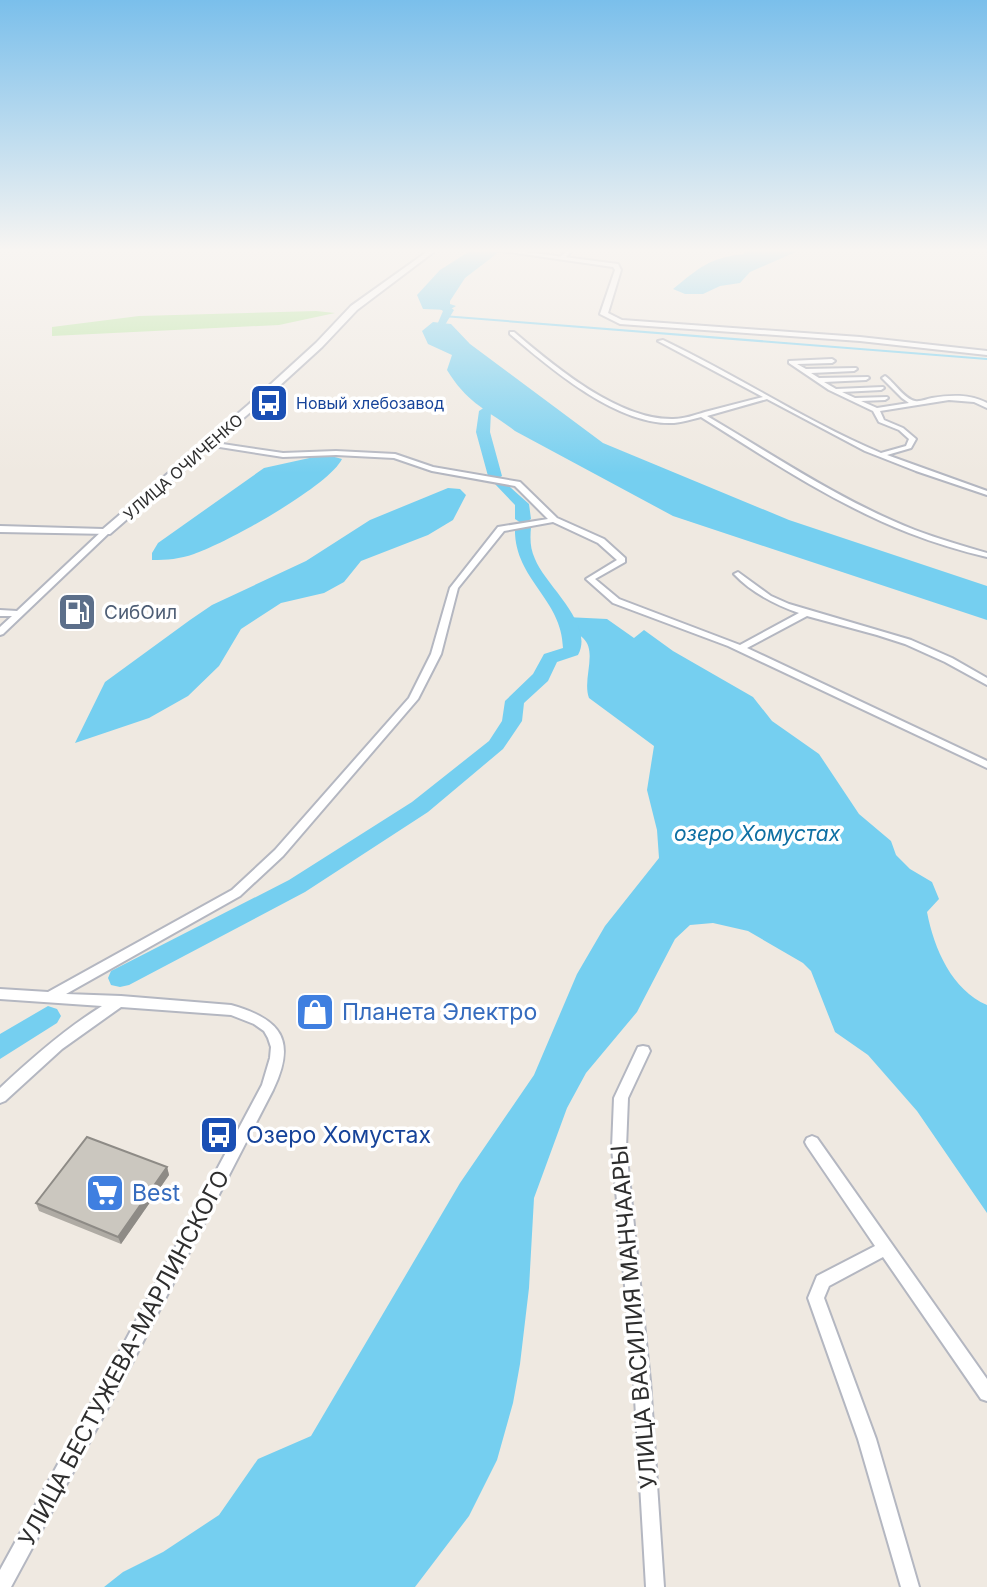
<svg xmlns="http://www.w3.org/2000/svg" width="987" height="1587" viewBox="0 0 987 1587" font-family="Inter,sans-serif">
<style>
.green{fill:#b6e59e}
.water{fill:#75cff0}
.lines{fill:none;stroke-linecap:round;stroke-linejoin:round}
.stream{stroke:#75cff0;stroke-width:2}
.river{fill:#75cff0;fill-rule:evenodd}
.minor-casing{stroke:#b4b7c1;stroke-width:4}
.tertiary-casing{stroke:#b4b7c1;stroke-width:4}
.minor{fill:#fff;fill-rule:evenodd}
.tertiary{fill:#fff;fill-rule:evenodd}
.wall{fill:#afaba4}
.shaded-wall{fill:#8e8b86}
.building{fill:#cbc7bf;stroke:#8e8b86;stroke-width:2}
.labels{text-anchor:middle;stroke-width:7;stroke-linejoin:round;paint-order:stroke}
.far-transit-label{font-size:16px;fill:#164399;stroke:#fff;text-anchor:start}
.far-street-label{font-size:16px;fill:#2e2e2e;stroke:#fff}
.service-label{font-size:19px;fill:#4e5e75;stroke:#fff;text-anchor:start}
.water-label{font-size:21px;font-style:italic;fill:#0d6fa3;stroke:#fff}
.near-shop-label{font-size:23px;fill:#366cbe;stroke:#fff;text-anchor:start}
.near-transit-label{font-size:23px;fill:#164399;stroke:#fff;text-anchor:start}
.near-street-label{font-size:23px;fill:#2e2e2e;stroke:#fff}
</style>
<rect width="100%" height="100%" fill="#efe9e1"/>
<path class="green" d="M316,311L335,313L279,325L52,336V327L139,316Z"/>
<path class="water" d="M470,251L499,252L465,278L450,301V304L456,306L449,310L423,309L417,295L440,270Z
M745,251H798L750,272L740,283L720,286L703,294H685L673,289C699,268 709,258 743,254Z
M433,322L451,324L470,344L603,443L789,520L987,586V620L673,516L515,431C486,409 467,403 447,370L452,355L428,344L422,331Z
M331,456L342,459C329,486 225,544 194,554C180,559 167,560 152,560V553L158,543L264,468L314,457Z
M448,488L460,489L466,495L453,520L428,535L361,561L344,582L324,593L281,603L241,629L219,666L188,696L149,718L75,743L105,682L190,620L212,605L306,561L370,520Z
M566,617L607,619L634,638L644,630L673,651L753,697L772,721L819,754L859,814L891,841L896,855L910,869L932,882L939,899L927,912C934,949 952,990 987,1005V1213L917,1111L868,1055L835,1032L811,971L803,963L748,931L713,923L690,925L675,939L637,1012L586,1073L567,1108L534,1198L529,1288L520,1364L513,1403L497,1460L469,1516L415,1587H104L123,1572L163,1552L219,1515L258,1459L311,1436L460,1183L534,1075L577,974L605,926L659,858L657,830L647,790L654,746L589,698C582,679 598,652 583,638C578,633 570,630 564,625Z"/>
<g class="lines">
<path class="stream" d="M443,316L987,359"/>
<path class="river" d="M482,251H492L452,290L444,303L454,310L445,325H437L443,311L433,304L444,286Z
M485,407L491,411L490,432L502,476L495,480L488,476L476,432L479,411Z
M502,480L529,504L531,519L525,523L531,527C530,539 530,548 535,559C545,585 595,624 578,655L557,662L548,681L524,703L522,721L503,749L428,812L305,892L129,985L120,987L111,985L108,978L111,971L289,880L412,802L489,741L502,721L505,701L533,674L544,654L563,648C562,598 513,579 515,527L521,523L515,519V505L495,484Z
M48,1006L57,1009L61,1016L57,1023L0,1059V1034Z"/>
<defs>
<path id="minor" d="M567,251H572L565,258H561V256Z
M510,332H514C554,366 618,420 673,419C684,419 695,415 705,412C724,407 743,402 763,397L658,341L663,340C737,375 805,421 881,453L906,446L909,439L899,430L879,422L873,411L829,390L789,363V361L832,359L835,361L832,363L797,364L806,369L856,368L857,369L854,371L811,373L819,378L868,377L869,378L866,380L824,382L836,389L883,387L884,388L881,390L842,392L855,398L887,397L888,398L885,400L861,401L877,408L909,403L902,398L882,378L885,376C894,382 904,399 915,401C920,402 927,399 932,398C951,395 969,394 987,403V408L974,402L949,400L880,411L884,420L903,428L916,439L911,448L887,455L987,491V495L916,471L865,451L767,399L707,416C775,456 841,501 915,530C939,539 963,546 987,553V557C961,551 935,543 909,533C835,504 768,459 701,417C692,419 683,422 674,423C618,426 551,369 510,334Z
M209,442L283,453L336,451L395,454L433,467L520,482L557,518L604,539L625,558V562L595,579L619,599L740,645L799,613C774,604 752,593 734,574L738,572L771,596L789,604L911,640L952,658L987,678V685L945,662L905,644L877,635L807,616L747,648L987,761V768L728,646L613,603L586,579L617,560L598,543L553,522L504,531L458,588L441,654L418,699L283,856L240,896L66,994L121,996L231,1005C281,1019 297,1040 273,1090L133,1361L11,1587H0V1570L121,1349L262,1085L270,1058L271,1047L268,1038L264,1031L254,1024L231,1015L121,1007L62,1049L5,1101L0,1103V1088C32,1058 65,1029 102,1006L0,999V989L48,992L232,890L275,850L409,698L431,654L450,588L498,527L548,519L515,486L432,471L394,458L336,455L283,457L207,445V443Z
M103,530H109L110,532L3,634L0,635V627L12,616H0V610L17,611Z
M643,1046L648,1047L650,1051L628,1098L626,1148L650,1381L664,1587H646L634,1381L612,1148L614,1098L638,1047Z
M812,1136L817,1138L987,1379V1401L981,1399L883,1257L829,1286L824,1298L876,1439L919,1587H901L858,1439L808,1298L817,1276L875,1246L807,1146L805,1142L807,1138Z"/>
<path id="tertiary" d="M428,251H435L357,310L322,347L254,409L110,534L0,532V526L103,529L248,405L316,343L351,306Z
M502,251H518L618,264L621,270L608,313L622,320L860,337L987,351V355L860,341L620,324L600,314L615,270L613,267Z"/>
</defs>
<use href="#minor" class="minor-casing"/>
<use href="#tertiary" class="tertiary-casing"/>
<use href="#minor" class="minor"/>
<use href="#tertiary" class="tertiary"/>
</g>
<path class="wall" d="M167,1167L169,1175L121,1244L39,1211L36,1203Z"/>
<path class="shaded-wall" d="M167,1167L169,1175L121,1244L118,1237Z"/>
<path class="building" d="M87,1137L167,1167L118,1237L36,1203Z"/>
<linearGradient id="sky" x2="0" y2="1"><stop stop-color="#7abfeb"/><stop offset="0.53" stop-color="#f8f5f2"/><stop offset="1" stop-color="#f8f5f2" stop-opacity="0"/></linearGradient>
<rect width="987" height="473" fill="url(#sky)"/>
<defs>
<symbol id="bus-square" viewBox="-11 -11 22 22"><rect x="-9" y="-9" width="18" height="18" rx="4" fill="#1a4fb4" stroke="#fff"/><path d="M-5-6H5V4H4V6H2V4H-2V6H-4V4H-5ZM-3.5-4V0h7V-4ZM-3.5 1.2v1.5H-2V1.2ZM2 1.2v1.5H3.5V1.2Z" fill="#fff"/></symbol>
<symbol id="fuel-square" viewBox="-11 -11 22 22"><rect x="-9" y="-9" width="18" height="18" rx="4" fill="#5c6f8a" stroke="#fff"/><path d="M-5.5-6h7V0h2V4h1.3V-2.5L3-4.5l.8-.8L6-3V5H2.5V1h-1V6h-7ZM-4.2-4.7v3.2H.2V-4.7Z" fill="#fff"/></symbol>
<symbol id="shop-square" viewBox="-11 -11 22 22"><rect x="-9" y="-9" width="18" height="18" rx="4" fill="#3f7fe0" stroke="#fff"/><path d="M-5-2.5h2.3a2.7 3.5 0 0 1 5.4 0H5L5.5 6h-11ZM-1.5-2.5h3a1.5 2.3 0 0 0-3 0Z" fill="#fff"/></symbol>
<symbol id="supermarket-square" viewBox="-11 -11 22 22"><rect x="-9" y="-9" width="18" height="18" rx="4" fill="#3f7fe0" stroke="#fff"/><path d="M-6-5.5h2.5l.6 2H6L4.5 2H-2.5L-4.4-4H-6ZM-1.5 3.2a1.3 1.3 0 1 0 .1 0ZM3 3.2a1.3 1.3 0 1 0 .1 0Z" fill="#fff"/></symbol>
</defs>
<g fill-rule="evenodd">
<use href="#bus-square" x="247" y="381" width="44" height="44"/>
<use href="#fuel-square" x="55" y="590" width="44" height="44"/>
<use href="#shop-square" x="293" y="990" width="44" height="44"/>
<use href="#bus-square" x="197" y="1113" width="44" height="44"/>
<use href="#supermarket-square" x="83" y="1171" width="44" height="44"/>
</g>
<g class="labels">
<g class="far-transit-label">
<text x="296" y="409">Новый хлебозавод</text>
</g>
<g class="far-street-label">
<text transform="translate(183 467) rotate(-41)" y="6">УЛИЦА ОЧИЧЕНКО</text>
</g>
<g class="service-label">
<text x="104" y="619">СибОил</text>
</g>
<g class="water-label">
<text x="757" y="841">озеро Хомустах</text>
</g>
<g class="near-shop-label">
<text x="342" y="1020">Планета Электро</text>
<text x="132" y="1201">Best</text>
</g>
<g class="near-transit-label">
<text x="246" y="1143">Озеро Хомустах</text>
</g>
<g class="near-street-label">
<text transform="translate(634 1317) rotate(-95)" y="8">УЛИЦА ВАСИЛИЯ МАНЧААРЫ</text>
<text transform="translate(124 1358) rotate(-62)" y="8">УЛИЦА БЕСТУЖЕВА-МАРЛИНСКОГО</text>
</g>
</g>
</svg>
